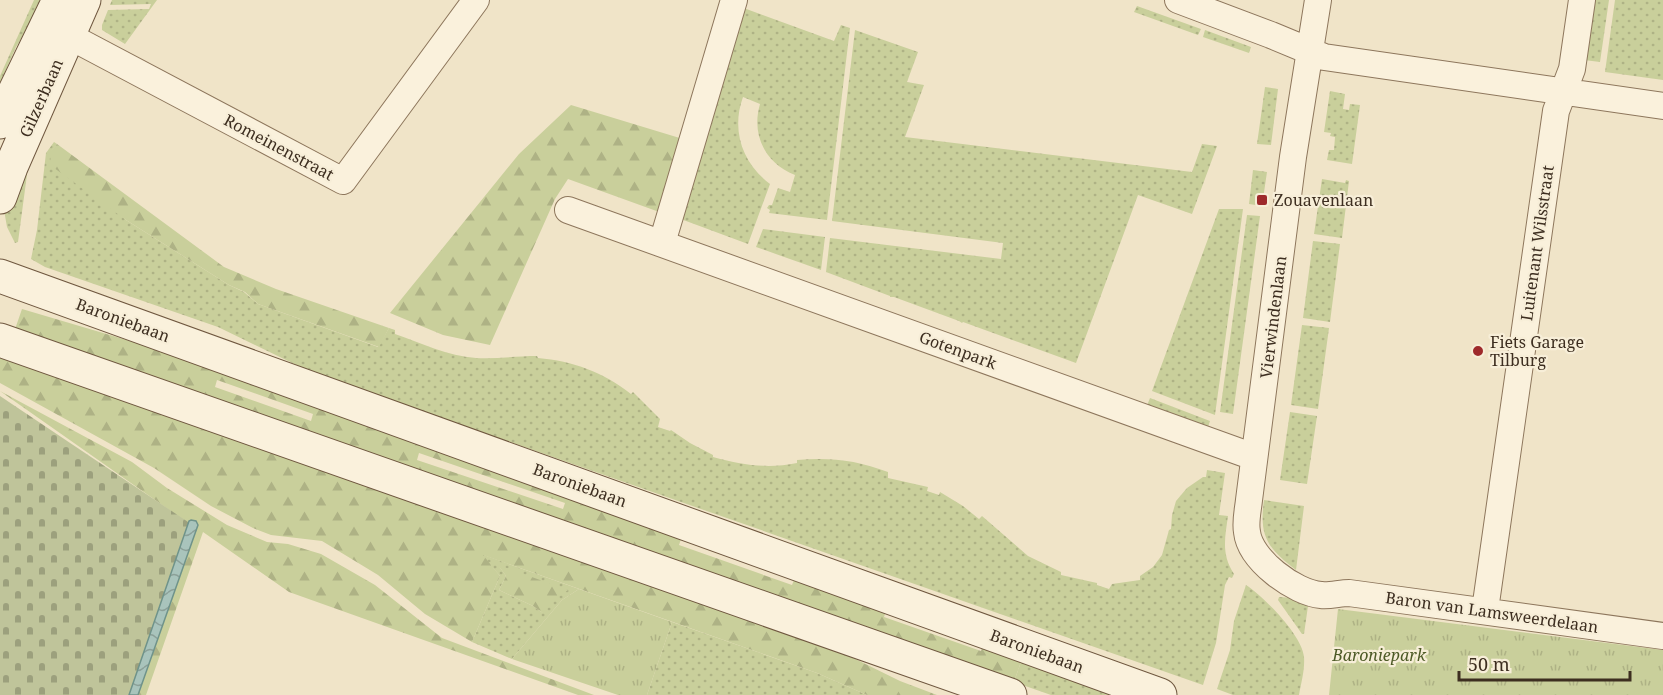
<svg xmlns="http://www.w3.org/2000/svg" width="1663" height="695" viewBox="0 0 1663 695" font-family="'Noto Serif',serif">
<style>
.grass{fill:url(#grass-dots);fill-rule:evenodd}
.forest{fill:url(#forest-firs);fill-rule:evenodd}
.cemetery{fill:url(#cemetery-stones)}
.park{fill:url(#park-tufts)}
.water{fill:url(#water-waves);stroke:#6f938a;stroke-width:1.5}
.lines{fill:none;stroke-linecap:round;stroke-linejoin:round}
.street-casing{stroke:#8d765c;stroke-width:28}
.secondary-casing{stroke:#6f573f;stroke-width:35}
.street{stroke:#faf1dc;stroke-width:26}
.secondary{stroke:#faf1dc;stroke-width:33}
.poi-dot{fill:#9e2a2b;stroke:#f7eed8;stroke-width:2}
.labels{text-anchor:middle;stroke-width:4.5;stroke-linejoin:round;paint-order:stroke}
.street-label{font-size:16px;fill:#3d2e20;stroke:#f7eed8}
.poi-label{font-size:16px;fill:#3d2e20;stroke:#f7eed8;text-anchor:start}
.park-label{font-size:16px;font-style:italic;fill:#4d5a26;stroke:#f7eed8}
</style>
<defs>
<pattern id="grass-dots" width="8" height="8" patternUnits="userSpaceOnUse" patternTransform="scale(1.5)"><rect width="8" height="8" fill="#c9cf9b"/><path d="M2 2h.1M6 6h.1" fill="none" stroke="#aeb285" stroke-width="1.8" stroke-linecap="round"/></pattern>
<pattern id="forest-firs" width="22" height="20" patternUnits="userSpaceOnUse" patternTransform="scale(1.5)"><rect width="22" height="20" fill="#c9cf9b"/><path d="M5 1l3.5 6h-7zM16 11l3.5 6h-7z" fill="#aeb285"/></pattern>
<pattern id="cemetery-stones" width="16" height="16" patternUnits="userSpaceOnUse" patternTransform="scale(1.5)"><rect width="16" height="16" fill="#bfc49a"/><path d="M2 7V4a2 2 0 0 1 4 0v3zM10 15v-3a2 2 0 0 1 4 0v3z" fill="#9ca07d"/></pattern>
<pattern id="park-tufts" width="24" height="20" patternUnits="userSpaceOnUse" patternTransform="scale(1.5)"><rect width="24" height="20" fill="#c9cf9b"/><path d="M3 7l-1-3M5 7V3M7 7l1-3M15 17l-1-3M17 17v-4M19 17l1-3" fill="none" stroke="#aeb285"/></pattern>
<pattern id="water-waves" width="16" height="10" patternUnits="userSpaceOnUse" patternTransform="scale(1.5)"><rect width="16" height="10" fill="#a9c4bc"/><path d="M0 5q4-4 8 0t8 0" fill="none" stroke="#8ba098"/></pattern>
</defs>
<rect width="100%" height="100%" fill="#f0e4c8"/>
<path class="grass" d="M34,0H46L16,47L0,83V76Z
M112,0H157L125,44L102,30V25L108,10L149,9L151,4L110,5Z
M1593,0H1609L1600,62L1584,60Z
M1615,0H1663V80L1605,72Z
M1137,6L1201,29L1198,35L1134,12Z
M741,7L834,41L841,25L850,28L827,220L769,213L770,210L767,208L769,205H772L778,188L790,192L795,175C765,163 751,135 760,104L743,97C731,130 742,163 770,184L748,244L678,218Z
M855,30L918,52L907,82L924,85L905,137L1192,172L1202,144L1217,146L1192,214L1138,195L1076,363L963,322L962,323L959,321L894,297H890V296L826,272L830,238L1001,259L1003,243L832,221Z
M1205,30L1251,47L1249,53L1203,37Z
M1265,87L1278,89L1271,145L1257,144Z
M1330,91L1345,94L1343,109L1349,110L1350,104L1360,105L1352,164L1327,160L1329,150H1334L1335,137L1330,136L1331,133L1324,132Z
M54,142L57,144L51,152L126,220L229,285L244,292L258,304L378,347L389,328L395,330V334C421,343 448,356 476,358C497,359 517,356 537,356L538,358C573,361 603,372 631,394L633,392L660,419L658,427L670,431L671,430L690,443L713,455V457C741,465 768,469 797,463V460C829,457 857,460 888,472V478L928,487L927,491L939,495L940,492L963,506L979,519L982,516L1028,556L1061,572V575L1097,583V585L1109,589L1112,584L1140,580V576L1153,567L1162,555L1169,530L1171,529L1172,515L1176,501L1187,488L1203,477H1206L1207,470L1225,473L1219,515L1228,516C1225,538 1221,554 1234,574L1232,578L1229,577L1225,585L1216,643L1203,685L313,373L218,327L45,267L31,259L37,230L46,153Z
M30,152L18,242L15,243L7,227L4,210Z
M1253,170L1267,172L1262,206L1249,204Z
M1322,179L1345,183L1346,180L1349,181L1342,238L1314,234Z
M1219,209H1243L1215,415L1152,391Z
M1247,215L1260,216L1233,414L1220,412Z
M763,229L825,237L821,270L756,247Z
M1313,241L1340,244L1330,322L1303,318Z
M1302,325L1329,328L1318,409L1291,405Z
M1150,398L1210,421L1207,430L1146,408Z
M1290,412L1317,416L1307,484L1280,480Z
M1264,500L1304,506L1296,570C1267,548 1259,536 1264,500Z
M481,554L579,589L562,600L512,659L472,642L500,576ZM499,566L543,613L533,606L499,590L506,576Z
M1246,585C1264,597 1302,635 1304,657C1305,670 1301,683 1299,695H1233L1217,689L1230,650L1234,621Z
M1279,597L1293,598L1308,606L1304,634H1302L1278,600Z
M672,622L817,673L867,695H647Z
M1026,647L1154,695H1051L1014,682Z"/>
<path class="forest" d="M571,105L683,139L662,213L568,179L555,199L490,345L443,335L390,313L519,154Z
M57,144L224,267L276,289L389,328L379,347L258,304L245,292L229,285L126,220L50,165L51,151Z
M22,309L262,380L1026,647L1014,682L13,335ZM217,380L313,414L311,421L215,387ZM419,453L565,503L563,509L417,460ZM681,539L794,580L792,585L679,545ZM886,611L983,645L981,651L884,617Z
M0,357L837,650L900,681L937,695H867L817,673L483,555L500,576L472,642L425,614L378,575L322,541L271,535L253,528L211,506L154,468L0,383Z
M0,391L132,462L167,488L227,525L267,542L288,544L321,554L375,585L442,638L594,695H578L289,592L203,532L146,695H138L198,525L189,521L129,695L185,521Z
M498,565L568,590L558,597L543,613L533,606L499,590L506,576Z"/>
<path class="cemetery" d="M0,396L194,526L135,695H0Z"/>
<path class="park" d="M579,589L672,622L647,695H618L512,659L562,600Z
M1338,609L1663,650V695H1329Z"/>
<path class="water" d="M191,520L196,521L198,525L138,695H129L189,521Z"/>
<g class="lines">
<defs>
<path id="street" d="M1178,0L1271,35L1324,57L1663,106
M1318,0L1293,157L1249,500C1248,510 1245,522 1247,532C1250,560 1295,593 1321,595C1330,596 1340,593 1349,593L1663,636
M52,27L343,181L476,0
M568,210L1254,457
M662,243L734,0
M1485,610L1556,111L1572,69L1582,0"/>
<path id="secondary" d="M0,122L59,0
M0,197L11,167L84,0
M0,276L1160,695
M0,340L1010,695"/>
</defs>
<use href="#street" class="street-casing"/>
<use href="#secondary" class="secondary-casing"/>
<use href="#street" class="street"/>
<use href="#secondary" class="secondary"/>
</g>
<g class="poi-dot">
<rect x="1256" y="194" width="12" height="12" rx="3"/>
<circle cx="1478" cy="351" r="6"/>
</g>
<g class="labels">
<g class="street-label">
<text transform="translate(41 98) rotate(-66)" y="6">Gilzerbaan</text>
<text transform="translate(279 147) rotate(28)" y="6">Romeinenstraat</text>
<text transform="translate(1537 243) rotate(-82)" y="6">Luitenant Wilsstraat</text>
<text transform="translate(1273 317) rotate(-83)" y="6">Vierwindenlaan</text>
<text transform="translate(123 320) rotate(20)" y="6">Baroniebaan</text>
<text transform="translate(958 350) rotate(20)" y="6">Gotenpark</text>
<text transform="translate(580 485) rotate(20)" y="6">Baroniebaan</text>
<text transform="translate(1492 612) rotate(8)" y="6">Baron van Lamsweerdelaan</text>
<text transform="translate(1037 651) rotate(20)" y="6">Baroniebaan</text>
</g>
<g class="poi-label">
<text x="1274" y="206">Zouavenlaan</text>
<text x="1490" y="348">Fiets Garage<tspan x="1490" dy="18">Tilburg</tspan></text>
</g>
<g class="park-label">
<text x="1379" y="661">Baroniepark</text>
</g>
</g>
<path d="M1459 671v9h171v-9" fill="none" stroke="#3d2e20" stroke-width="3"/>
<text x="1468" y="671" font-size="18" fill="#3d2e20" stroke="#f7eed8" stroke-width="4.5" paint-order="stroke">50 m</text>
</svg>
